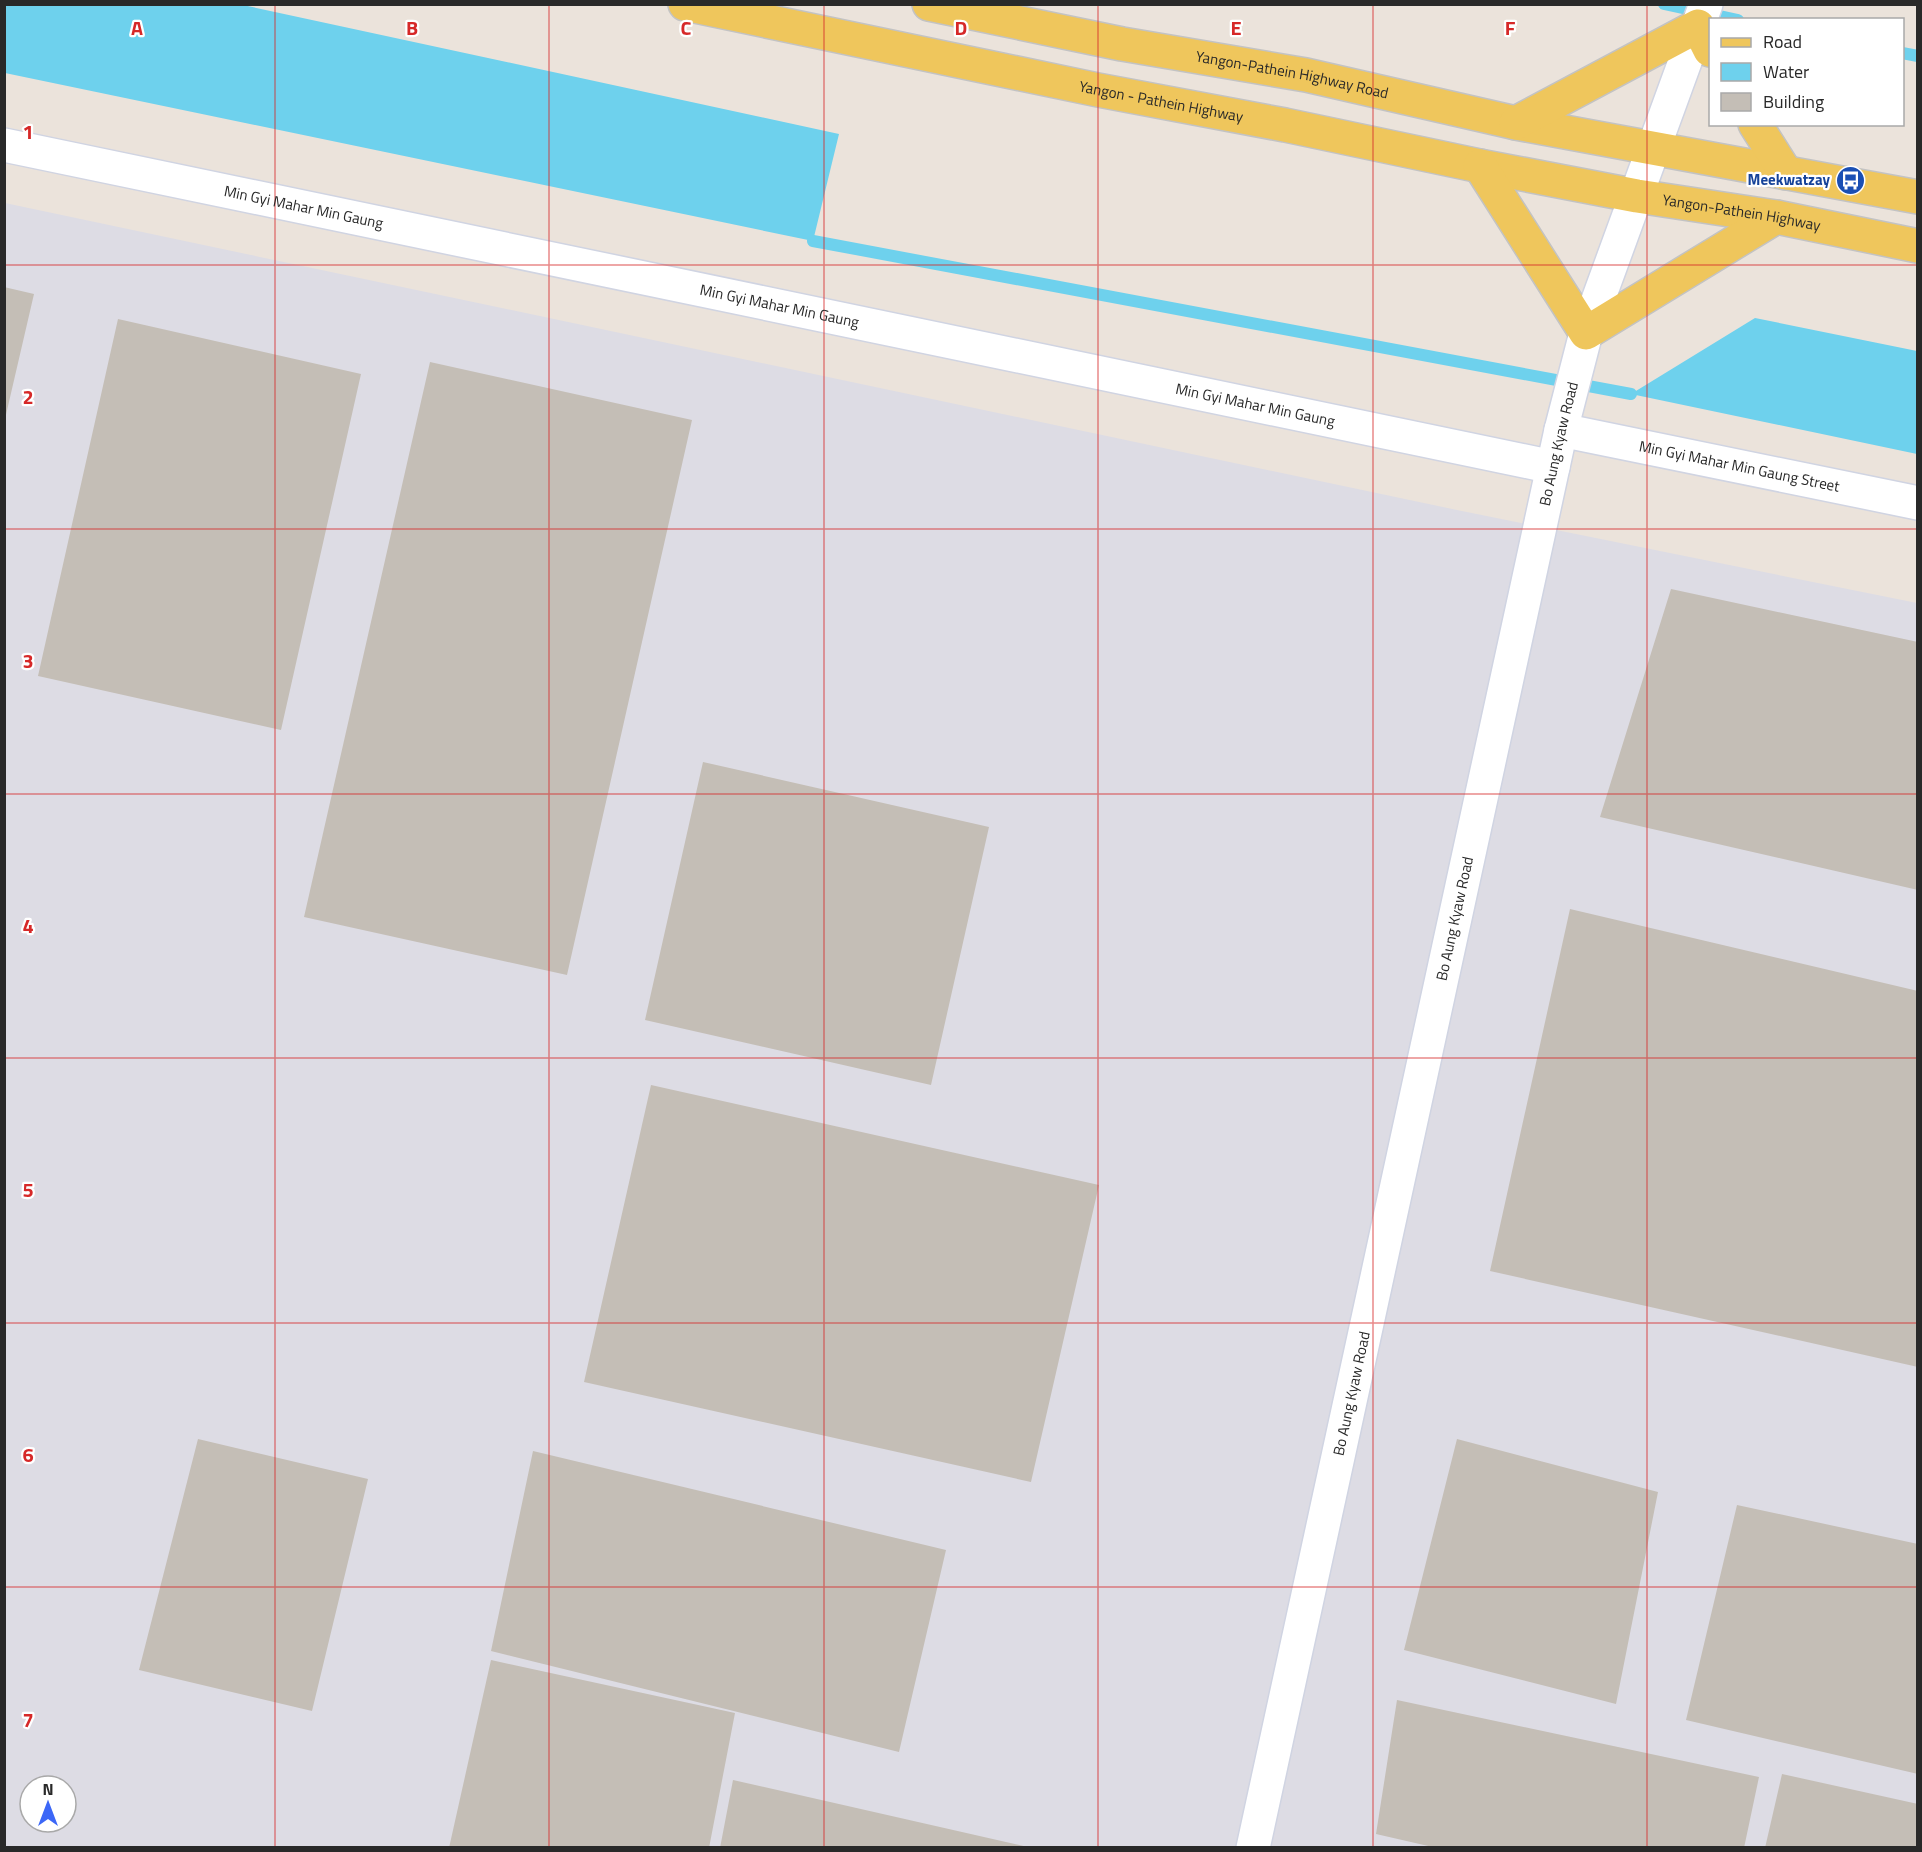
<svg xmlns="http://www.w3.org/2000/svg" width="1922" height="1852" viewBox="0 0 1922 1852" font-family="'Titillium Web',sans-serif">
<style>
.industrial{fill:#dddce4;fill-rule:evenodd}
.water{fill:#6ed1ed}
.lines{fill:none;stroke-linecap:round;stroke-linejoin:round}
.stream{stroke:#6ed1ed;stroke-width:12}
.building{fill:#c4beb6}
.minor-casing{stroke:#d0d4e2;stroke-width:36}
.major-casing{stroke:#c3c3c3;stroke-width:36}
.minor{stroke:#fff;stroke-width:33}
.major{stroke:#efc65c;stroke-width:33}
.grid{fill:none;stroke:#d62828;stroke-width:1.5;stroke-opacity:0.55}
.labels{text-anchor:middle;stroke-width:4.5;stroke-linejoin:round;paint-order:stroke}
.street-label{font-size:15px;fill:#292929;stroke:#fff}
.transit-label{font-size:15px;font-weight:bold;fill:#164399;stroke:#fff;text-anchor:end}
.grid-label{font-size:20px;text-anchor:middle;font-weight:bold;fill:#d62828;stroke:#fff;stroke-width:4.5;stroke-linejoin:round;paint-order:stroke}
</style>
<rect width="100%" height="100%" fill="#ebe3db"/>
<path class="industrial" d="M5,203L1457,510L1917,603V1847L5,1848ZM30,1786H66V1822H30Z"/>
<path class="water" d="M5,4L243,5L839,134L813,241L5,73Z
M1755,318L1917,351V454L1631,394Z"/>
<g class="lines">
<path class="stream" d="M1664,4L1738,20
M1902,53L1918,56
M813,241L1631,394"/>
</g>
<path class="building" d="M4,287L34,294L5,419H4Z
M118,319L361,374L281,730L38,676Z
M430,362L692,420L567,975L304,917Z
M1671,589L1918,642V890L1600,817Z
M703,762L989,827L931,1085L645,1020Z
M1570,909L1918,991V1367L1490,1271Z
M651,1085L1099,1185L1031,1482L584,1382Z
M198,1439L368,1479L312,1711L139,1670Z
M1457,1439L1658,1492L1616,1704L1404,1650Z
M533,1451L946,1550L899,1752L491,1651Z
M1737,1505L1918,1544V1774L1686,1720Z
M491,1660L735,1713L709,1848H449Z
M1397,1700L1759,1777L1744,1848H1437L1376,1834Z
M1782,1774L1918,1804V1848H1765Z
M733,1780L1028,1847V1848H720Z"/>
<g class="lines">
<defs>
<g id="minor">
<path id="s1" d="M4,145L1553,467"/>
<path id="s2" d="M1561,430L1918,503"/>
<path id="s3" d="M1253,1848L1561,430L1586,333L1706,4"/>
</g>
<g id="major">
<path id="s4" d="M685,4L1098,90L1285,125L1480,166L1637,196L1776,217L1918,246"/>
<path id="s5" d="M929,4L1122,44L1306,75L1516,123L1918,197"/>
<path d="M1516,123L1698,26L1710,50"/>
<path d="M1755,124L1786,173"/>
<path d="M1480,166L1586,333L1776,217"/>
</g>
</defs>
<use href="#minor" class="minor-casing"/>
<use href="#major" class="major-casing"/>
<use href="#minor" class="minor"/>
<use href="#major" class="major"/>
</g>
<path class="grid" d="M275,4V1848M549,4V1848M824,4V1848M1098,4V1848M1373,4V1848M1647,4V1848M4,265H1918M4,529H1918M4,794H1918M4,1058H1918M4,1323H1918M4,1587H1918"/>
<defs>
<symbol id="bus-disc" viewBox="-11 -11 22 22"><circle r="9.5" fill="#1a4fb4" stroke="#fff"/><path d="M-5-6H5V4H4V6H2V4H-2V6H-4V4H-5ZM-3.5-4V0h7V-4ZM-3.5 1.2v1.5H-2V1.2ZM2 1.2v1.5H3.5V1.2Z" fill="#fff"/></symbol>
</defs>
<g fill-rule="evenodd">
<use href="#bus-disc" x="1834" y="164" width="33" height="33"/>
</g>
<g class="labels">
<g class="street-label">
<text dy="5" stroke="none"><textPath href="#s5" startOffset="370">Yangon-Pathein Highway Road</textPath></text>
<text dy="5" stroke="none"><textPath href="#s4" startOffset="486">Yangon - Pathein Highway</textPath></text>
<text dy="5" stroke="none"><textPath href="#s1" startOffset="306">Min Gyi Mahar Min Gaung</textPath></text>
<text dy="5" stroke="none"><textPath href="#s4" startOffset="1077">Yangon-Pathein Highway</textPath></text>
<text dy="5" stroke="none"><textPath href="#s1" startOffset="792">Min Gyi Mahar Min Gaung</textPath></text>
<text dy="5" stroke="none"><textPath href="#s1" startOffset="1278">Min Gyi Mahar Min Gaung</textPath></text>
<text dy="5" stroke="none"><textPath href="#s3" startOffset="1437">Bo Aung Kyaw Road</textPath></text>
<text dy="5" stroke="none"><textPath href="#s2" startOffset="182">Min Gyi Mahar Min Gaung Street</textPath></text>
<text dy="5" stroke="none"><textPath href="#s3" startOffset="951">Bo Aung Kyaw Road</textPath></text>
<text dy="5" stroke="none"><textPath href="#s3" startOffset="465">Bo Aung Kyaw Road</textPath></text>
</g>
<g class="transit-label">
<text x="1830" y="185">Meekwatzay</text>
</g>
</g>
<g class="grid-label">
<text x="137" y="35">A</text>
<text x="412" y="35">B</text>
<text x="686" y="35">C</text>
<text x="961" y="35">D</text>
<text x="1236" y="35">E</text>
<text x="1510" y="35">F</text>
<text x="28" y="139">1</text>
<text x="28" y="404">2</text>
<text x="28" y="668">3</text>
<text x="28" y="933">4</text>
<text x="28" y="1197">5</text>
<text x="28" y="1462">6</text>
<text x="28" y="1727">7</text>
</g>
<rect width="1922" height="1852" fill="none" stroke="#292929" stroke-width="12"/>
<rect x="1709" y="18" width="195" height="108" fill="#ffffff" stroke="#a9a9a9" stroke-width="1.5"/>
<rect x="1721" y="38" width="30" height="9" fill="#efc65c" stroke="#a9a9a9" stroke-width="1.5"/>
<text x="1763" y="48" font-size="18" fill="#292929">Road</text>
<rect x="1721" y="63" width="30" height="18" fill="#6ed1ed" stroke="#a9a9a9" stroke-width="1.5"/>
<text x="1763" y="78" font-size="18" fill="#292929">Water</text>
<rect x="1721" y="93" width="30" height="18" fill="#c4beb6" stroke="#a9a9a9" stroke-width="1.5"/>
<text x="1763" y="108" font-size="18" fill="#292929">Building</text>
<g transform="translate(48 1804)"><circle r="28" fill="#ffffff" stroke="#a9a9a9" stroke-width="1.5"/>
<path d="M0-4.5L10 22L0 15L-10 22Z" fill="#3c67f7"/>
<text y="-9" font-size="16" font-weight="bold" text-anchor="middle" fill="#292929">N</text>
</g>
</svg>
